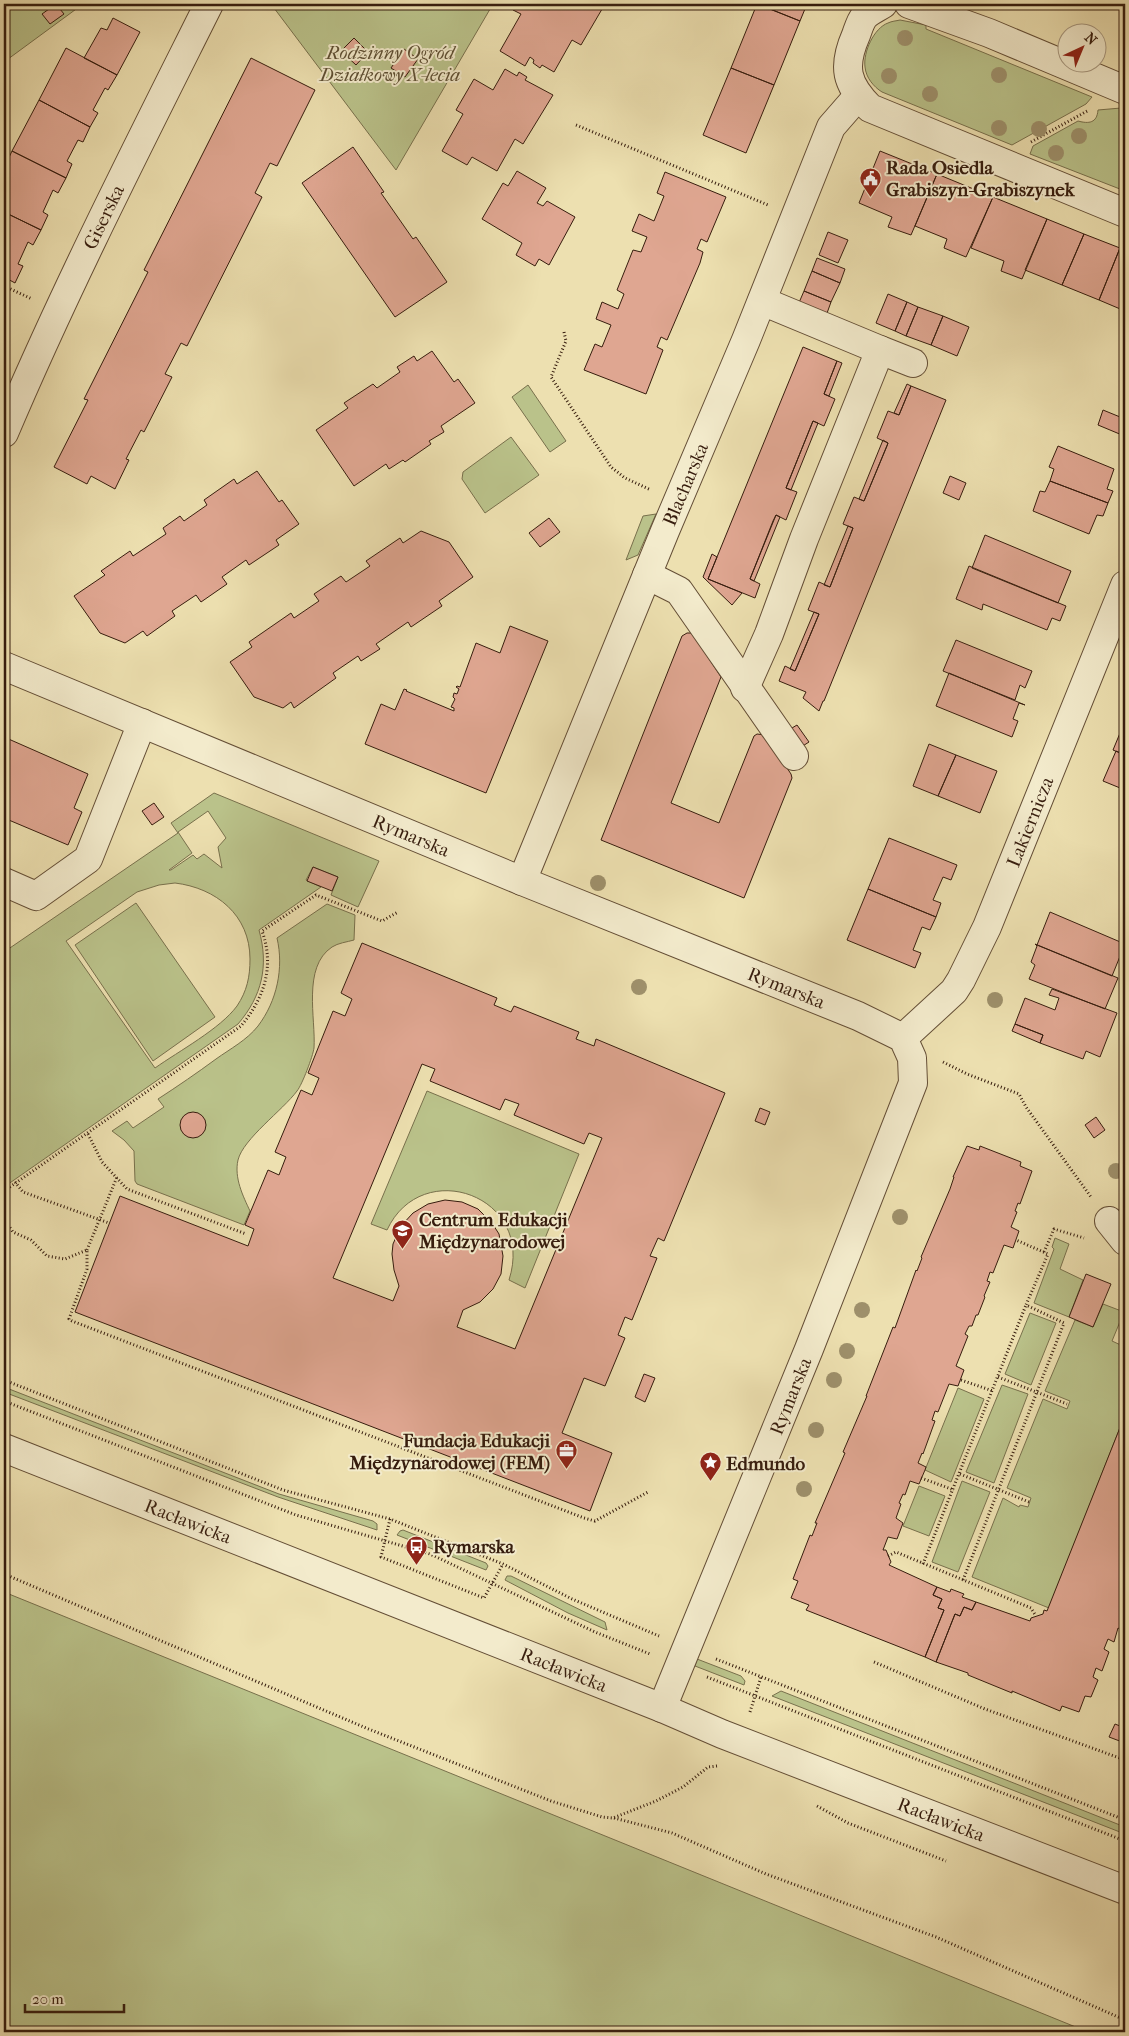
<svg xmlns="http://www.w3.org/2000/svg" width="1129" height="2036" viewBox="0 0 1129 2036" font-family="'IM FELL French Canon',serif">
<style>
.green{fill:#bac28a;stroke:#78704c;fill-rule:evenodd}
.building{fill:#dfa691;stroke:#371d0e;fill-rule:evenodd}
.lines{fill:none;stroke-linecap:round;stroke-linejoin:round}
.minor-casing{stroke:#644e36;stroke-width:30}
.path{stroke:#371d0e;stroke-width:3;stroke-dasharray:1 2.5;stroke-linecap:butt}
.minor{stroke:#f3ebcc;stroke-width:28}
.tree{fill:#9e906b}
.labels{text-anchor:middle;stroke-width:4;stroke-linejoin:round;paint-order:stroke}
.park-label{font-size:19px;font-style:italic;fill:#5e4f33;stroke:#f3ebcc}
.poi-label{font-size:19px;font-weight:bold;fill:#371d0e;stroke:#f3ebcc;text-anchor:start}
.street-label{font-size:19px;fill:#371d0e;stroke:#f3ebcc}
</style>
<rect width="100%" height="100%" fill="#ede0b0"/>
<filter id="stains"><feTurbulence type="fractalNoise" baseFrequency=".004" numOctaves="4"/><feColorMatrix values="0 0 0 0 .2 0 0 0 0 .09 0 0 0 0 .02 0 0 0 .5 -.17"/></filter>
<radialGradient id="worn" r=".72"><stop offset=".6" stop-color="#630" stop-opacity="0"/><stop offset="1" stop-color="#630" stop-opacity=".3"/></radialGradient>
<path class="green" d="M4,4H83L4,62Z
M271,4H493L396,170Z
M900,20L926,25V29L1092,97L1086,104L1012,145L882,92C874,87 866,78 865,67C863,52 874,28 888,23C892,21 896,21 900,20Z
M1121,108L1125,110V191L1030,154L1033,146L1078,121C1089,124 1097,123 1098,110Z
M528,385L566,441L550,452L512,397Z
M511,437L539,475L485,513L462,479L463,472Z
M656,514L638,555L626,560L643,516Z
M214,793L379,861L358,907L331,895L338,877L313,867L306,880L321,887L259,930C269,966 262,996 238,1024L4,1187V952L178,833L171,823ZM208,811L226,838L218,847L222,868L204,854L197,859L193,855L171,870H169L192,853L178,832ZM175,883C216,888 250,915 250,959C250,977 247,991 237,1006C220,1029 179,1051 155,1068L66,941L137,892L159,885Z
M136,903L215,1017L153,1061L75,945Z
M327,904L355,915L354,940C347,942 338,943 332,947C302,967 316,1019 314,1048C313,1056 302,1085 297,1091C283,1110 243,1139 238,1160C234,1178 243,1196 250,1211L244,1225L137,1184L135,1181L134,1151L124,1140L112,1131L127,1121L133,1128L164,1107L158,1099C178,1086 197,1073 216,1059C230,1049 247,1040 258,1026C277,1001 284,968 277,938Z
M427,1091L579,1154L525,1288L509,1280C536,1196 422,1155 387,1230L371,1224Z
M1055,1238L1069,1244L1060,1269L1083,1280L1069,1317L1034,1303L1054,1249L1052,1247Z
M1103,1304L1124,1312L1112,1341L1125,1347V1415L1049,1608L972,1577L1003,1498L1019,1507L1020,1505L1028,1507L1031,1498L1007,1488L1043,1399L1067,1409L1070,1401L1045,1391L1075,1320L1093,1327Z
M1030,1313L1056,1323L1031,1385L1005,1374Z
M1002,1385L1028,1394L994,1483L966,1472Z
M4,1387L279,1494L373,1521L377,1524V1530L278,1497L4,1392Z
M958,1388L984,1399L951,1482L925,1470Z
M962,1481L990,1492L958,1572L932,1562Z
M919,1486L945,1496L929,1536L903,1526Z
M403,1530L486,1563L488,1566L486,1570L397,1535L400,1531Z
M507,1576H511L605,1622L607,1630L568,1613L505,1580Z
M4,1592L1088,2032H4Z
M697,1659L741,1676L745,1681L744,1685L695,1666Z
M781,1691L1125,1827V1834L772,1696Z"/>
<path class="building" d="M56,4L64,14L50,24L42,14Z
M517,4H605L581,45L572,40L554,72L542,65L540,68L533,63L534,60L530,57L525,66L500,51L521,14L513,10Z
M757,4L800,21L774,85L731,68Z
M758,4H807L800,21Z
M113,18L140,32L117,75L84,58L101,28L107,30Z
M354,38L368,52L356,65L341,51Z
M66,48L117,75L108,90L105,88L93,110L98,113L90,127L39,100Z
M404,49L418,59L405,77L391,68Z
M251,58L315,90L277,166L270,163L255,193L262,197L187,346L181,343L165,374L172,377L144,432L141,430L126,459L129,460L115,489L91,476L87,484L54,467L88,400L84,399L148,272L144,270Z
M731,68L774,85L746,153L703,135Z
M505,69L517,76L519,72L527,77L525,80L553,95L523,144L515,139L497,171L472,157L467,165L442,151L463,114L456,110L474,79L493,90Z
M39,100L90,127L83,142L78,140L67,161L72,164L66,178L12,151Z
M353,147L384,192L381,193L413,239L416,237L447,282L395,317L302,183Z
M12,151L66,178L58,193L53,190L43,212L48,215L41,230L4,212V168Z
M880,151L937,174L911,235L888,227L892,217L859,203Z
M517,171L546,188L537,203L543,206L547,201L575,217L549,265L539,259L535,266L516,255L522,243L482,219L503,183L508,186Z
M665,172L726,197L707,242L701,239L697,249L703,252L700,263L667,340L661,337L657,347L663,350L646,394L584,370L595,344L602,347L611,325L596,319L602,302L618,309L624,294L617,290L633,250L641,252L647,237L632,231L639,214L654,221L664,196L657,193Z
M937,174L993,197L966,257L944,248L947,239L915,226Z
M993,197L1047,219L1022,279L1001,271L1004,261L971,248Z
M4,212L41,230L33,245L28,242L18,264L23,266L15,283L4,277Z
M1047,219L1084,234L1062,285L1025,270Z
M828,232L848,240L838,263L819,255Z
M1084,234L1120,248L1099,300L1062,285Z
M1120,248L1125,250V311L1099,300Z
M817,258L845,269L840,283L812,271Z
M812,271L840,283L831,302L804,291Z
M804,291L831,302L826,316L798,305Z
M888,294L907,302L895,331L876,323Z
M907,302L918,307L906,336L895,331Z
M918,307L943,316L931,345L906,336Z
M943,316L969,327L957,356L931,345Z
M803,347L837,361L824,394L835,399L824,426L813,421L786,488L797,492L786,520L776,515L773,521L750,579L760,584L755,598L708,579Z
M432,351L454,382L458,379L475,403L441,426L444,432L429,441L431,444L405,462L403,460L389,469L386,464L354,486L316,430L348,408L344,403L373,384L377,388L400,372L397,367L414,356L417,361Z
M837,361L842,363L829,396L824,394Z
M907,384L911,386L899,415L894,413Z
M911,386L946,400L824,701H823L819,711L803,698L806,692L779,681L785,666L795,671L796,669L819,614L808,610L819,582L830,587L853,528L843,524L854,497L864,501L887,446L888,443L877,438L888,411L899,415Z
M1103,410L1125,419V428L1122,435L1098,425Z
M813,421L818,423L791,490L786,488Z
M883,440L888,443L864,501L859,499Z
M1058,446L1114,469L1107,489L1113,491L1108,503L1050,481L1054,469L1049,467Z
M257,471L279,502L282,500L299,524L276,540L279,545L249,565L246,560L222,577L227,584L201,602L196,595L172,611L175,616L147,636L143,631L125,643L100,633L74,596L105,575L101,571L130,551L133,556L166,534L163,528L180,516L184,521L207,505L204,500L234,479L237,484Z
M950,476L966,483L959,500L943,493Z
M1050,481L1108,503L1103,516L1097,515L1089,534L1033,511L1040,491L1045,492Z
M776,515L780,517L754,581L750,579Z
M549,518L560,532L540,547L529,533Z
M848,526L853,528L830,587L824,585Z
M421,531L449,542L473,577L439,601L442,606L411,627L408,622L376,644L380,649L361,661L358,656L333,673L336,678L294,708L291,702L283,708L254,697L230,662L252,647L249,642L291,613L294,618L319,601L314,594L341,576L346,582L370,566L366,561L400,538L403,543Z
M985,535L1071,571L1058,603L972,568Z
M712,554L717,557L708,579L742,593L732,605L703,577Z
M969,566L1066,606L1060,621L1052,618L1047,630L983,604L982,610L956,599Z
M814,612L819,614L795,671L790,669Z
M510,626L548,641L486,793L365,744L381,704L395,710L404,689L407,690L406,691L454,711V708L451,707L455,699L453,697L454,693L457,694L459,689L456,687L457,686L460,687L476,643L500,653Z
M687,633H692L721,677L671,803L719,823L754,736L757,734L765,735L791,774L792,778L744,898L601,840L682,636Z
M956,640L1032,671L1025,688L1020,685L1015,700L943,671Z
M949,673L1025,705L1019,703L1013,719L1018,721L1012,737L936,706Z
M1125,721V755L1113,750Z
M797,725L809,742L798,749L787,731Z
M4,737L88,774L74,808L82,812L68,845L4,818Z
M929,744L956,755L938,796L913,786Z
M1116,751L1125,755V790L1103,781Z
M956,755L997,771L980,813L938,796Z
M154,803L164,817L152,825L142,811Z
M889,838L957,865L951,880L943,877L933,900L941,903L936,917L868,889Z
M313,867L338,877L332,891L307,881Z
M868,889L936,917L930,930L922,927L913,950L921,953L915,968L847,940Z
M1050,912L1125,944L1112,976L1037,945Z
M362,943L497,998L494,1005L511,1012L514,1006L579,1032L576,1039L594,1046L596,1039L725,1093L664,1241L658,1238L650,1256L657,1258L632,1320L625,1317L618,1335L625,1338L605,1386L584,1378L562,1433L612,1453L590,1511L75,1312L120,1196L248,1246L254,1229L245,1225L268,1170L279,1175L286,1157L275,1152L301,1090L312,1095L319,1078L308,1073L333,1011L345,1016L352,999L341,993ZM422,1064L435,1069L430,1081L500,1110L505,1099L519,1104L514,1115L584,1144L589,1133L602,1138L515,1349L457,1327L463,1310L480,1302L493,1289L501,1274L503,1256L499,1234L492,1223L478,1209L462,1202L445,1200L428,1204L413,1213L401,1226L393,1244L392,1254L394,1270L399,1286L393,1301L333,1278Z
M1035,944L1118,978L1105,1009L1029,979L1035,965L1031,962L1037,946Z
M1052,989L1117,1013L1100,1057L1086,1051L1083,1059L1040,1043L1043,1035L1015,1024L1025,998L1055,1010L1059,998L1049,995Z
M1015,1024L1043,1035L1040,1043L1012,1031Z
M760,1108L770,1112L765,1125L755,1121Z
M180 1125a13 13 0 1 1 26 0a13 13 0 1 1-26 0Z
M1096,1117L1105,1130L1094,1138L1085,1125Z
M967,1146L979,1150L980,1146L1021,1162L1020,1166L1032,1171L1020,1204L1018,1203L1015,1211L1017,1212L1011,1227L1019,1231L1013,1248L1004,1245L993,1273L990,1272L987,1281L990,1282L984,1296L985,1297L978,1315H976L972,1326H969L965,1334L968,1336L956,1366L964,1370L958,1386L949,1384L938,1412L935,1411L932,1420L935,1421L923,1454L922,1453L918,1463L926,1467L925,1470L919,1484L910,1481L905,1495L903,1494L899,1503L901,1504L896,1518L903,1523L897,1539L888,1537L883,1550H886L891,1562L889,1565L937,1587L933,1595L942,1599L938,1608L944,1610L925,1657L806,1610L809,1605L791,1598L798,1581L793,1579L810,1535L812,1536L817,1523H815L845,1453L843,1452L867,1396H866L893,1327L895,1328L916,1270L917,1271L922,1258L921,1257L950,1189L954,1177H953Z
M1086,1274L1111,1284L1093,1327L1069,1317Z
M644,1374L655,1378L645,1402L635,1397Z
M1125,1415V1622L1122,1630L1118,1628L1114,1642L1108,1639L1104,1649L1109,1652L1102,1671L1096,1668L1093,1677L1098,1680L1091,1697L1085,1696L1079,1712L1062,1706L1060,1711L1012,1691V1693L968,1675V1673L936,1662L955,1614L960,1616L964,1607L972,1610L976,1602L1030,1621L1031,1618L1043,1614L1044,1610L1047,1611Z
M937,1587L950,1592L951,1589L964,1594L962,1597L976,1602L972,1610L964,1607L960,1616L955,1614L936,1662L925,1657L944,1610L938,1608L942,1599L933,1595Z
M1115,1724L1125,1728V1743L1109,1737Z"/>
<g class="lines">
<defs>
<g id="minor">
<path d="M883,4C877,8 868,12 864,17C860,22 858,30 856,35C842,67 846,84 870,108L1125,213"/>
<path d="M909,4L989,33L1125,90"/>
<path d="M880,350L913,363"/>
<path id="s1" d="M4,433C66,287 138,146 209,4"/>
<path d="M647,575L679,591L794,756"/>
<path id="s2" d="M4,666L522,881L858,1016L903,1038L912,1058L913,1083L809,1349L662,1708"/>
<path d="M745,688L769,634L804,539L880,350L762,301"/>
<path id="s3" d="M522,881L665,531L746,340L831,127L858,96"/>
<path d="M4,882L36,896L88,859L142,723"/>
<path id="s4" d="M903,1038L954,991L961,980L987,927L1125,585"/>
<path d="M1109,1221L1125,1241"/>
<path id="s5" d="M4,1448L662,1708L722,1734L1125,1890"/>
</g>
</defs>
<use href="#minor" class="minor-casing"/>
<path class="path" d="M576,125L768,205
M1031,142L1089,110
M4,286L32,299
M564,332L566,341L551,377L611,467L625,478L651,490
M943,1062L967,1074L1019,1094L1026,1107L1091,1197
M88,1134L102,1162L127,1189L246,1234
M15,1182L23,1192L109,1223
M4,1191L241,1026C264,998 275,967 262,931L316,895L382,921L398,912
M4,1219L13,1232L31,1240L47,1256L65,1259L87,1250V1269L69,1319L72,1321L584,1518L595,1521L648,1492
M87,1250L117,1177
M1044,1252L1054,1229L1084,1238
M998,1377L1067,1404
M4,1380L283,1490L390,1519L503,1564L572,1599L659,1636
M961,1380L993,1391
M4,1401L296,1515L430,1554L595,1632L650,1654
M960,1474L1029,1502
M921,1478L954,1490
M390,1519L381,1557L484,1598L503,1564
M888,1556L896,1552L1031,1608L1036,1616
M923,1564L1026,1305
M4,1574L366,1728L551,1801L602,1817L613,1818L656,1801L683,1787L708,1767L717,1766
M963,1580L1064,1323L1026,1305L1048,1254L1016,1240
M716,1659L1125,1820
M874,1662L985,1709L1125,1760
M707,1677L1125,1841
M750,1712L761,1677
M817,1806L848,1823L946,1861
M614,1818L672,1833L766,1874L936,1937L1125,2020"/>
<use href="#minor" class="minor"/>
</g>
<g class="tree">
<circle cx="905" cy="38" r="8"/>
<circle cx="999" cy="75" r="8"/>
<circle cx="889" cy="76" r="8"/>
<circle cx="930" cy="94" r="8"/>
<circle cx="999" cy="128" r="8"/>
<circle cx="1039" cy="129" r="8"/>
<circle cx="1079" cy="136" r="8"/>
<circle cx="1056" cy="153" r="8"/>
<circle cx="598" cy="883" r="8"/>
<circle cx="639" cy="987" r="8"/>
<circle cx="995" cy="1000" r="8"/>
<circle cx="1116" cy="1171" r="8"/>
<circle cx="900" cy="1217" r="8"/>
<circle cx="862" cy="1310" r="8"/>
<circle cx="847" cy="1351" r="8"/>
<circle cx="834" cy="1380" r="8"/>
<circle cx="816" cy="1430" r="8"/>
<circle cx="804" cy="1489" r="8"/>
</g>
<defs>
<symbol id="civic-pin" viewBox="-11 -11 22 30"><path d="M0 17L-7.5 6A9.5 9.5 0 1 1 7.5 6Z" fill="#8f2418" stroke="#f3ebcc"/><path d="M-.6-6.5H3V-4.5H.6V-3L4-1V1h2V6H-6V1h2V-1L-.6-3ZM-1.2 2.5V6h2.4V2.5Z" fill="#fff"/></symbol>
<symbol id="school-pin" viewBox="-11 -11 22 30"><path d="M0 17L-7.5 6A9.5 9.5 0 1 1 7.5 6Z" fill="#8f2418" stroke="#f3ebcc"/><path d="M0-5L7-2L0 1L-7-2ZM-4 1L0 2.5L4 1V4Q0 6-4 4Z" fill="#fff"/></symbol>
<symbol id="office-pin" viewBox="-11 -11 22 30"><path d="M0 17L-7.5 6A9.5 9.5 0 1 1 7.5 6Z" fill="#8f2418" stroke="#f3ebcc"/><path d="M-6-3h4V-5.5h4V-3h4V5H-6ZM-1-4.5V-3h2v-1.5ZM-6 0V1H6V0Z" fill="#fff"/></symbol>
<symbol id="sight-pin" viewBox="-11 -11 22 30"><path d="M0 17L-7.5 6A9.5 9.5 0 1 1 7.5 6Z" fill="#8f2418" stroke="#f3ebcc"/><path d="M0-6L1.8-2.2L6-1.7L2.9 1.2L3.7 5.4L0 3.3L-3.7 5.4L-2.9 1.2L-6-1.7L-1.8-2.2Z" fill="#fff"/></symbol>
<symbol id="bus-pin" viewBox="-11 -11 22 30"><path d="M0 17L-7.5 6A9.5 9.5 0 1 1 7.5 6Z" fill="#8f2418" stroke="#f3ebcc"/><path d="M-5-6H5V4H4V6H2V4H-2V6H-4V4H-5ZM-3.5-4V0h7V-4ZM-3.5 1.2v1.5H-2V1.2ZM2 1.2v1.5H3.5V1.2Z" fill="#fff"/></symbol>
</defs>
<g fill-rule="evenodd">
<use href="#civic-pin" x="858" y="166" width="25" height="34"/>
<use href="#school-pin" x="390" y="1218" width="25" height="34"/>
<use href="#office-pin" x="554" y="1438" width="25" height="34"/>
<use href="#sight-pin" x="698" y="1450" width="25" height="34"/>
<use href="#bus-pin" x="404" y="1534" width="25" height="34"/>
</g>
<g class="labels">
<g class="park-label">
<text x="390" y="59">Rodzinny Ogród<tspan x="390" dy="22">Działkowy X-lecia</tspan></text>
</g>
<g class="poi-label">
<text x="886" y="174">Rada Osiedla<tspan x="886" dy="22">Grabiszyn-Grabiszynek</tspan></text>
<text x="419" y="1226">Centrum Edukacji<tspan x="419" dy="22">Międzynarodowej</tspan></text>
<text x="550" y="1447" text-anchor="end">Fundacja Edukacji<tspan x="550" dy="22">Międzynarodowej (FEM)</tspan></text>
<text x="726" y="1470">Edmundo</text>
<text x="433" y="1553">Rymarska</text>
</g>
<g class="street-label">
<text dy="7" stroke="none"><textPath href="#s1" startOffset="238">Giserska</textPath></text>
<text dy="7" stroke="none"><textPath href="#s3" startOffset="429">Blacharska</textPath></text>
<text dy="7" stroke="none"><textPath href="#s4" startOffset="255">Lakiernicza</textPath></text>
<text dy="7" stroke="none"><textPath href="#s2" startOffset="441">Rymarska</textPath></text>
<text dy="7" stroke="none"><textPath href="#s2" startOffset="846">Rymarska</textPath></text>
<text transform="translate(790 1396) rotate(-68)" y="7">Rymarska</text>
<text dy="7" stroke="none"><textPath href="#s5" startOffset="198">Racławicka</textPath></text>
<text dy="7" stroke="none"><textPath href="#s5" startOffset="602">Racławicka</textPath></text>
<text dy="7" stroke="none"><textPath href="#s5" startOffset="1008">Racławicka</textPath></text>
</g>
</g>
<rect width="1129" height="2036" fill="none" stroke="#ede0b0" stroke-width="20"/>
<rect x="5" y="5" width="1119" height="2026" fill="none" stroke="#371d0e" stroke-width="2.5"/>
<rect x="10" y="10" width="1109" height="2016" fill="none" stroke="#371d0e"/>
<g transform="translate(1082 48) rotate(44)"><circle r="24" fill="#f3ebcc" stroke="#a89980"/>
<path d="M0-4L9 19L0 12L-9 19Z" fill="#8f2418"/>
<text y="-8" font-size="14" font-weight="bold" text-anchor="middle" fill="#371d0e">N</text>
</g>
<path d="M25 2004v8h99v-8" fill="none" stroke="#371d0e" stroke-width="2.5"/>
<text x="32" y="2004" font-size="15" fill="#371d0e" stroke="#f3ebcc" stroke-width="4" paint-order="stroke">20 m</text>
<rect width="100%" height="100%" filter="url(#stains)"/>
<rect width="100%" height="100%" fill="url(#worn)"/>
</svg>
